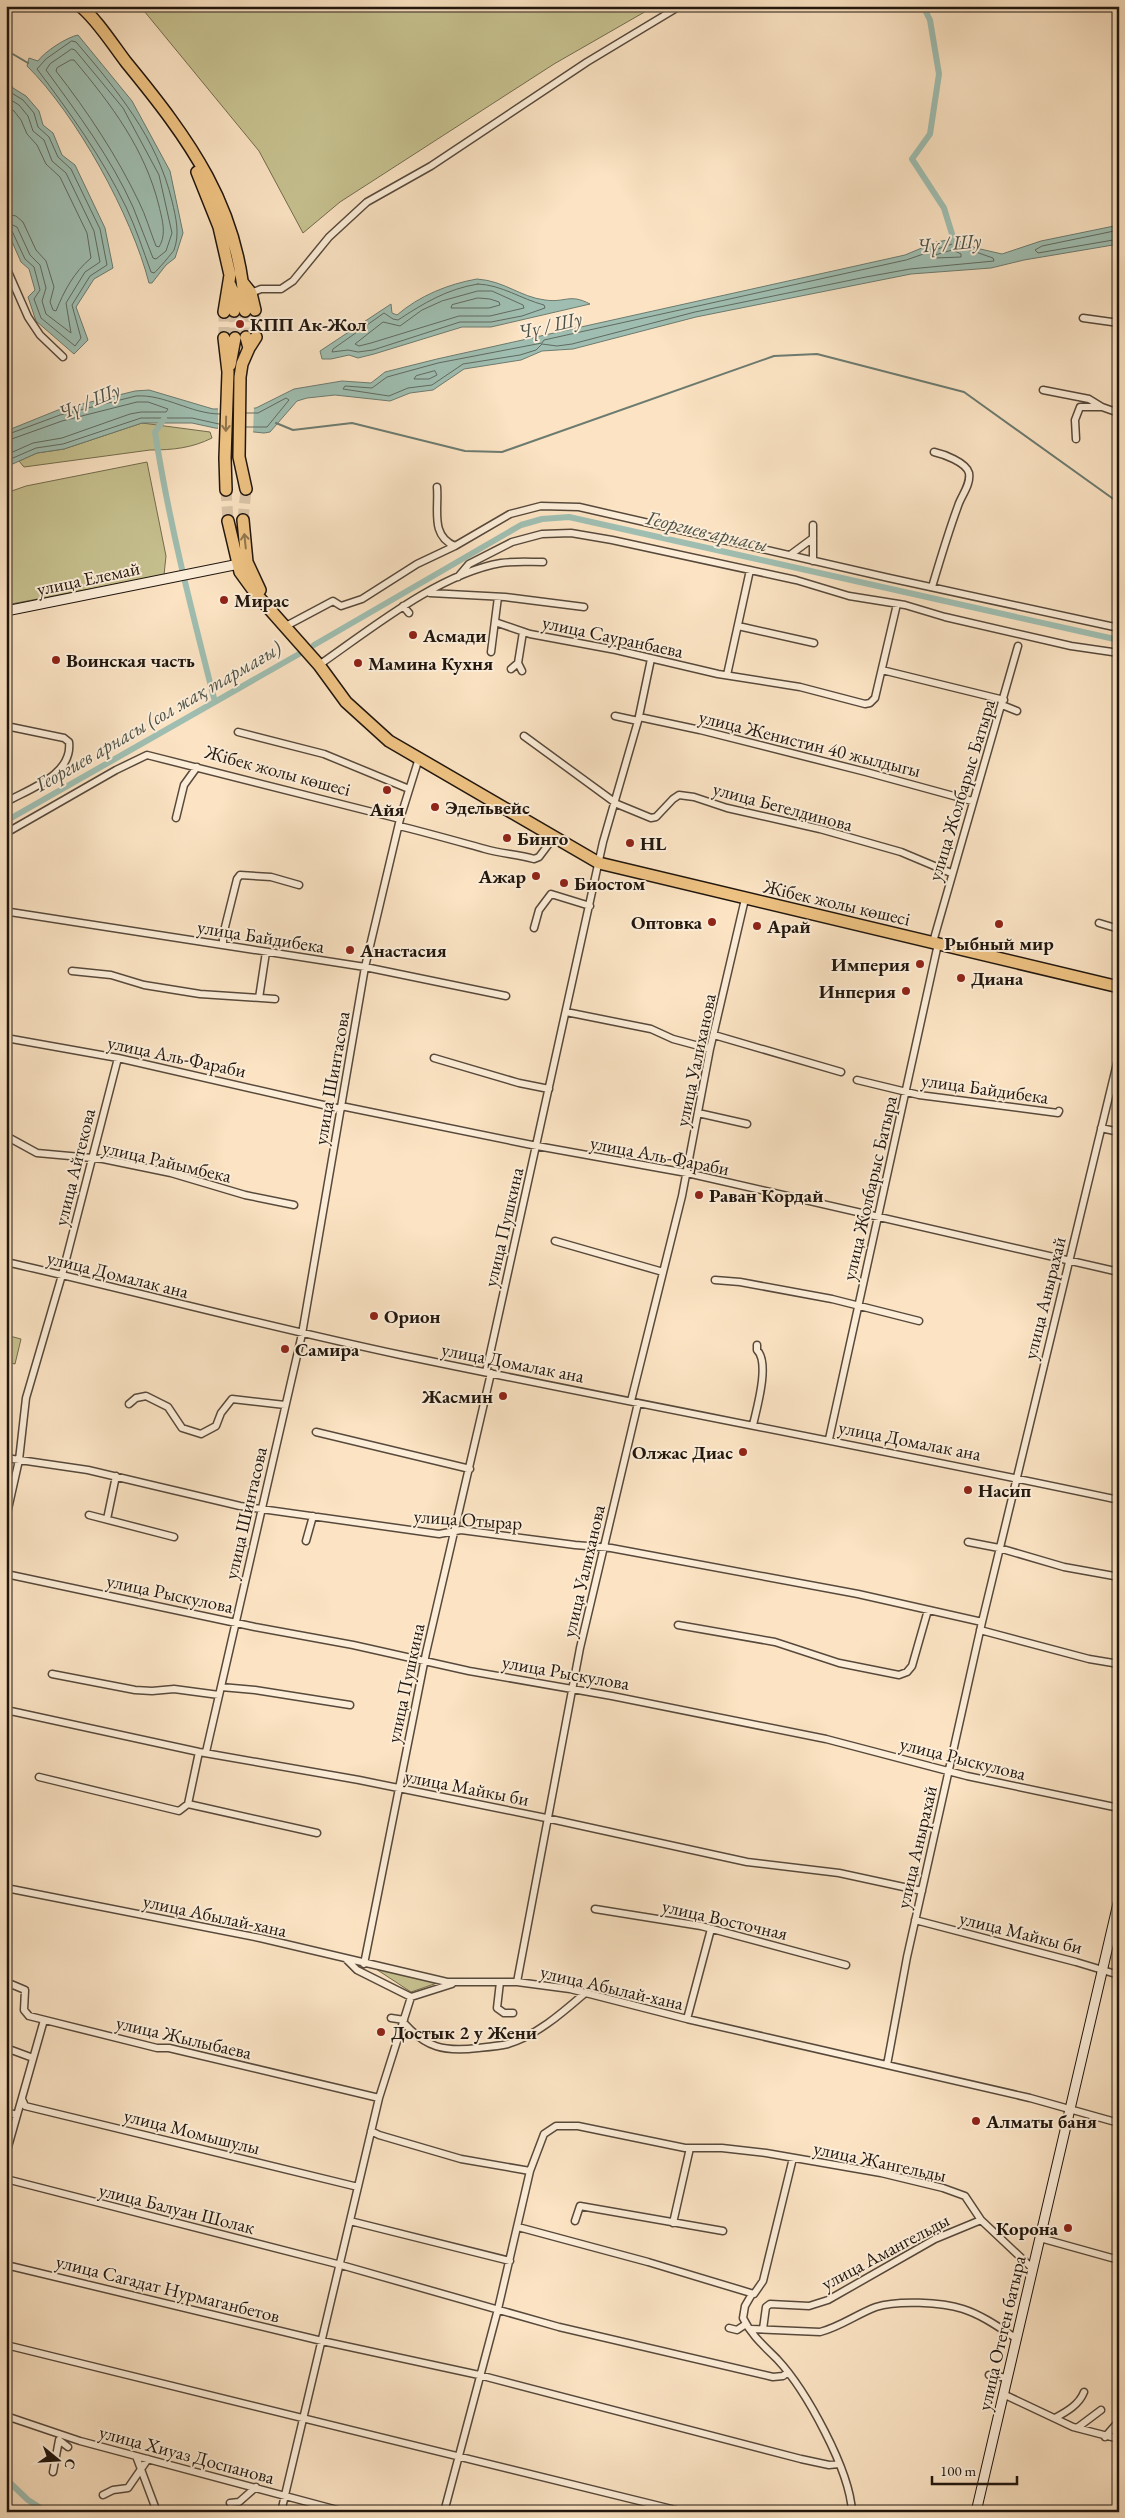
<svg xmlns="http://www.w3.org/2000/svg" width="1125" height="2518" viewBox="0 0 1125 2518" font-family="'EB Garamond',serif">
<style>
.green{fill:#c6c18f;stroke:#736c4e}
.water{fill:#9fbeb1;stroke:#6c7b70}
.pier{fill:#fbe3c3}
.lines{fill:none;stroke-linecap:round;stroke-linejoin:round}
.shore{stroke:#606a60;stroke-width:1}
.stream{stroke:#6c7b70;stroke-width:2}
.canal{stroke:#9fbeb1;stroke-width:6}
.highway-tunnel{stroke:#dac4a8;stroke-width:11;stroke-dasharray:11 5.5;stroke-linecap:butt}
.street-casing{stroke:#57493b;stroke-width:9}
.secondary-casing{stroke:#20160e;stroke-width:11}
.highway-casing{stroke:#20160e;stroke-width:14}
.street{stroke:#fcedd8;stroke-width:6}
.secondary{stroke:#fcedd8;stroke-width:9}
.highway{stroke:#eec282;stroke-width:11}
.oneway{stroke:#91754e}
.poi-dot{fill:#8f2418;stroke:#fcedd8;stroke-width:2}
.labels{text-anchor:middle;stroke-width:4;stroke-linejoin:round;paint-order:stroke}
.poi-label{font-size:19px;font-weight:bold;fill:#20160e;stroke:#fcedd8;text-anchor:start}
.street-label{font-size:19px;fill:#20160e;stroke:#fcedd8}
.water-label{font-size:20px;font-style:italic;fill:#4c5147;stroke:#fcedd8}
</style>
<rect width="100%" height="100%" fill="#fbe3c3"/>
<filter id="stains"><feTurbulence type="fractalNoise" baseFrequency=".004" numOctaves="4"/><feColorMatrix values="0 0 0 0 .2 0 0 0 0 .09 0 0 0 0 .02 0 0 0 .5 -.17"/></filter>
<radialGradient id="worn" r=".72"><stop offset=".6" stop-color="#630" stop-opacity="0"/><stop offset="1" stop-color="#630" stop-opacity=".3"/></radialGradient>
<path class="green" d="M140,6H655L554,64L340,202L303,233L259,151Z
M142,423L210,432L212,438C192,448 173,450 150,450L24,467L19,461L37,453L64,449Z
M147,462L166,556L164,575L6,605V493L26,486Z
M6,1335L21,1339L15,1364L6,1362Z
M376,1969L440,1982L411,1992Z"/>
<path class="water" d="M78,35L132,101L170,171L183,233L175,258L166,265L152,283H149C132,216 76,114 27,66L29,58L38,61C44,52 67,37 78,35Z
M6,77L13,88L26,96L39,111L43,125L53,133L62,155L75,165L105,228L113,268L94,279L76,307L88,340L74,354L36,321L28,297L35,290L29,269L21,262L6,228Z
M1119,225V244L1024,260L991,268L911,274L696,317L573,349L542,351L521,360L464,369L433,390L410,393L390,401L335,395L307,398L297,401L270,432L264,433L215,428L192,423H142L64,449L37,453L6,467V431L58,410L135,391L149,390L213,409L256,408L294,389L342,381L371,383L385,372L437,359L905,255L936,242L954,239L976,248L1002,254L1041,241Z
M477,279C505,281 520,297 545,300C566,303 569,293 590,304L491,327H462L374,354L358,358L349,355L331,359H322L320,351L391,304L392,313L397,315C419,296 448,284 477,279Z"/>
<path class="pier" d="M218,406H254L253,435L218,431Z"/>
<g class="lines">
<path class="shore" d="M72,41L76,42C117,90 157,138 172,201C176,218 180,234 174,250C173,252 157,271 154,273L151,272C143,250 136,228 126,207C102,157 70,113 37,69L46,59Z
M72,49L75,50L123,108L159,175L172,233L166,251L156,259L153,258C146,241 140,224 133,207C111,158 78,114 46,70L50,64Z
M71,60H74C111,104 145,149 159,206C162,219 167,234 159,247L156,246C150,231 146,216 139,202C117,156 88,112 56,71L57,68Z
M6,87L10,92L23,100L34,113L38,127L49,137L58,157L71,169L100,229L107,265L90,276L72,305L81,338L75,346L41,318L34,299L40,290L34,267L25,259L12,231L6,228
M6,97L19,105L28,116L33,131L44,140L52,161L66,173L94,231L100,262L85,272L66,303L71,333L46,314L42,301L46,288L40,265L30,255L17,227L6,222
M6,106L14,111L21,120L27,134L37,145L46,164L60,177L87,233L91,258C74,272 64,291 56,311L53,310L50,302L54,287L46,261L36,250L23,222L16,216L6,214
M1119,230L1042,246L1035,250L1038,253L1119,239
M953,244L993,258L994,261L910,269L866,277L695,312L572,344L557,346L542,344L536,350L520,355L463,364L432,385L408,388L389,396L343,389L345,386L372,388L387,377L438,363L542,343L544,340L906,260Z
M953,250L961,254V257L935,258L936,255Z
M478,284C502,285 521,299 544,305L545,308L522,316L491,322H460L373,350L358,352L348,350L332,352L333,349L384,313L393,319L398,320C424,303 447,289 478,284Z
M478,291H492L523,305L524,308L490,316H459L371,343L359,346L355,344L383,322L400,326L422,310L442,301Z
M478,298L490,299L499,302L500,305L489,308H451L452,305Z
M435,371L437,375L429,379H414L416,376Z
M246,427H267L289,400L286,398L258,413H246
M6,435L60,415L136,396C165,394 191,414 220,414
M6,441L62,421L137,402H148L168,409L166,412H141L130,414L62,438L33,443L6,455
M6,461L36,448L63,444L141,418H192L219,424"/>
<path class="stream" d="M6,50L28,63
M276,423L293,430L352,423L465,451L502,452L774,356L817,354L964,392L1119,503"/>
<path class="canal" d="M923,6L930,20L939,74L930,134L912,159L944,208L956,247
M164,419L155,432C169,523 192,612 215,702
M314,645L521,525L542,519L569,517L1119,640
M6,821L299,654
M6,2479L28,2500L47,2512"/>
<path class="highway-tunnel" d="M255,310L256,337
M234,311L235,338
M245,311L246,337
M224,338V312
M226,490L228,521
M243,520L246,489"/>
<defs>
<path id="street" d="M6,267L28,317L40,335L63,357
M251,293L261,289H281L293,281L329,237L367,202L431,166L587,62L680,6
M1083,318L1119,323
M1043,390L1089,399L1102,407L1119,413
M1076,439L1075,420L1080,407H1102
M437,487C439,509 430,536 455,546
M790,555L813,538
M813,561V525
M458,577L469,564L512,542L542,534L571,533L612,540L796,580L849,596L905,605L945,617L1071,646L1119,653
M932,587C940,560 948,533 958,506C961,496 971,485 969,473C966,462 943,454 934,452
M430,593L505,597L584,607
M403,606L409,613
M495,622L530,634L616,650L718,674L800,687L865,704L870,703L875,698L897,604
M286,626L333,601L341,606L362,599L417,564L455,546L510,514L541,506L579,507L889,578L1119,628
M738,626L814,643
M491,652L498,597
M319,665C371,629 438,574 501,563C515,561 529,562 543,562
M511,669L518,663
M882,670L1004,700
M522,671L518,663L523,632
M727,675L750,570
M1002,705L1017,711
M615,716L638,721
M639,717L700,730L866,772L972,801
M6,726L64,738L69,742C73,775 29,789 6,802
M238,732L324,754L409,789
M524,736L617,804L651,818L656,817L673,799L679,795L694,797L727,808L820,829L901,852L951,873
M176,818L184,785L197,767
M399,826C428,833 456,841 485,849C502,854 517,854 534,859L539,857L554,837
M6,833L116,770L147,755L400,819
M10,912L365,967L506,996
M1099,923L1119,929
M534,928L539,910L551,894L590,906
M933,942L1018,646
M223,945V935L237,879L240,875L271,877L299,885
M72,971L111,975L144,985L200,994L275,999
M259,998L266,952
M566,1012L651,1029L673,1039L710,1049
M714,1035L841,1072
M6,1038L118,1058L341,1109
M434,1058L519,1083L549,1089
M857,1080L919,1095L1058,1113L1059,1111
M341,1106L537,1146L687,1173L1119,1272
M698,1113L747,1124
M1101,1128L1119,1132
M6,1136L37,1153L103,1159L171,1173L245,1195L294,1205
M555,1241L663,1272
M6,1262C138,1292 269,1327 401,1355C640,1405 880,1449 1119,1500
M715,1280L740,1282L832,1299L919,1321
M486,1372L603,842L638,721L651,659
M631,1401L682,1196L710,1049L745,899
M129,1404L136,1398L146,1396L168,1407L182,1428L201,1434L216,1426L221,1413L232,1399L285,1405
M753,1425C757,1407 770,1363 757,1350V1345
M316,1432L470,1469
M829,1439L938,944
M6,1458L88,1470L240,1506L439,1534L461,1530L575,1545L611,1548L858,1594L982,1622
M89,1515L174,1537
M6,1518L19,1460L26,1398L62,1275L118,1058
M107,1519L116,1476
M306,1541L313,1516
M968,1542L999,1548L1064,1567L1114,1576
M6,1574L255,1627L353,1645L469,1671L612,1696L826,1739L967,1776L1119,1808
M678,1625L775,1642L839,1663L899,1675L907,1672L912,1666L928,1610
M980,1630L1089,1659L1119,1664
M52,1674L135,1690L152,1691L174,1689L219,1695
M221,1687L255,1690L350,1705
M6,1710L199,1752L359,1780L546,1818L747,1862L839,1873L922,1891
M206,1752L302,1334L365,967L400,819L419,758
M39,1777L179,1811L188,1804L199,1752
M188,1804L317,1833
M6,1888L260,1938L447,1982H517L570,1989L687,2019L1030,2098L1119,2123
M595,1909L701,1926L846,1965
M915,1920L1076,1962L1119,1975
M347,1960L357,1970L411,1997L452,1984
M364,1964L426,1653L491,1373
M6,1982L25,1990L24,2010L29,2016L157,2048H169L379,2098
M500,1982L497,2008L504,2013H513
M517,1982L580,1648L638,1403
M391,2018L404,2020
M687,2019L711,1929
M403,2022C426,2048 444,2052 478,2048C488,2047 499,2046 508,2044C537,2035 562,2013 584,1994
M6,2048L33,2058
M887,2065L907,1957L982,1622L1119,1055
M22,2099L25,2106L358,2187
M6,2112L17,2115
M371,2131L379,2135L461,2159L530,2171
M6,2154L44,2020
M6,2179L341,2265L559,2327L773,2377L783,2376L787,2373
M350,2221L510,2261
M575,2221L580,2206L723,2231
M673,2223L690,2148
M518,2227L648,2262L754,2294L763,2281L793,2158
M1040,2238L1119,2260
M6,2265L322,2341L479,2375L801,2459L829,2465L839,2464
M752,2294L745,2306L743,2318C751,2335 764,2346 777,2359C806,2390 850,2470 852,2512
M729,2328L737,2330L746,2324
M751,2329L820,2332C840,2327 857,2314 876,2307C897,2300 942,2302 963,2309C982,2315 1000,2328 1017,2339
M763,2329L766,2307L770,2304L809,2306L828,2300L935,2239L981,2220
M6,2345L684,2512
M989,2375L1007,2378
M1003,2394L1073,2427L1119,2439
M6,2416L80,2441L345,2512
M1055,2418C1066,2412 1079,2405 1084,2392
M1077,2428L1101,2410
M1105,2437L1119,2421
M59,2440L68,2447
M136,2456L157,2512
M53,2472L59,2440
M103,2495L113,2490L128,2488L148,2459
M230,2503L239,2502L256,2487
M281,2512L379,2098L411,1997
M444,2512L498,2309L530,2171L544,2134L556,2126H578L685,2148H722L766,2153L881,2173L943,2188L965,2196L981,2220L1032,2268"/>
<path id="secondary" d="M6,611L244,563
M976,2512L1119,1899"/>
<path id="highway" d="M80,6C96,18 113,45 126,62C189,139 240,207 245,311
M197,172L219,227L230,275L224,312
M243,283L251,293L255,310
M230,285L233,292L234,311
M224,338L228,372L225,458L226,490
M249,348L256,337
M230,365L235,338
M246,489L239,457L240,377L242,364L249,348L246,337
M243,520L247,562L260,590
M228,521L240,572L256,594L319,665L346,702L389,741L599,863L1119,987"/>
</defs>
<use href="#street" class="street-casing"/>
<use href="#secondary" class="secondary-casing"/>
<use href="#highway" class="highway-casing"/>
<use href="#street" class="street"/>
<use href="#secondary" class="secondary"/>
<use href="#highway" class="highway"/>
</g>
<defs><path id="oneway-shaft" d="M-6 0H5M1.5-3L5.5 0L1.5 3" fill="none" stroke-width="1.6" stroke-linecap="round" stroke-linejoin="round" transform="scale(1.25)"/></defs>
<g class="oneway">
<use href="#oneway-shaft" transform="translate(226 424) rotate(91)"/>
<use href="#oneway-shaft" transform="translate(245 541) rotate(-96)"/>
</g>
<g class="poi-dot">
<circle cx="240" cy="324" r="5"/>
<circle cx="224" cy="600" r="5"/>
<circle cx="413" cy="635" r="5"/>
<circle cx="56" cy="660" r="5"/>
<circle cx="358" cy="663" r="5"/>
<circle cx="387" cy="790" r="5"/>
<circle cx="435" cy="807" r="5"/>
<circle cx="507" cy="838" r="5"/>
<circle cx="630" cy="843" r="5"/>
<circle cx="536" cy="876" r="5"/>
<circle cx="564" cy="883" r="5"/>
<circle cx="712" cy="922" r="5"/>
<circle cx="999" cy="924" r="5"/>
<circle cx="757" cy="926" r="5"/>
<circle cx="350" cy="950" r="5"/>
<circle cx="920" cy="964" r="5"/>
<circle cx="961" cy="978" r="5"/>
<circle cx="906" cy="991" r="5"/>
<circle cx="699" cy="1195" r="5"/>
<circle cx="374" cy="1316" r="5"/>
<circle cx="285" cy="1349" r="5"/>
<circle cx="503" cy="1396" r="5"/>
<circle cx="743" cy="1452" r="5"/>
<circle cx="968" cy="1490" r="5"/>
<circle cx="381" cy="2032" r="5"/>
<circle cx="976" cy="2121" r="5"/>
<circle cx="1068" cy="2228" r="5"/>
</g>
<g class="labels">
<g class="poi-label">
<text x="250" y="331">КПП Ак-Жол</text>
<text x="234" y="607">Мирас</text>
<text x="423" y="642">Асмади</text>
<text x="66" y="667">Воинская часть</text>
<text x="368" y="670">Мамина Кухня</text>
<text x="445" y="814">Эдельвейс</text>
<text x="387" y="816" text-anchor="middle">Айя</text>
<text x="517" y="845">Бинго</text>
<text x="640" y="850">HL</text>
<text x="526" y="883" text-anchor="end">Ажар</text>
<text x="574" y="890">Биостом</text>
<text x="702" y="929" text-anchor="end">Оптовка</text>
<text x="767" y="933">Арай</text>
<text x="999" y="950" text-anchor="middle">Рыбный мир</text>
<text x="360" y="957">Анастасия</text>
<text x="910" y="971" text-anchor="end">Империя</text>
<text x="971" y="985">Диана</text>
<text x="896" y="998" text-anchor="end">Инперия</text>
<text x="709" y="1202">Раван Кордай</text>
<text x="384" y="1323">Орион</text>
<text x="295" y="1356">Самира</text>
<text x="493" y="1403" text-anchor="end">Жасмин</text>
<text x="733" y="1459" text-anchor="end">Олжас Диас</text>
<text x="978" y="1497">Насип</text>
<text x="391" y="2039">Достык 2 у Жени</text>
<text x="986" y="2128">Алматы баня</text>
<text x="1058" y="2235" text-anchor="end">Корона</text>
</g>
<g class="street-label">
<text transform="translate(88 578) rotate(-12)" y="7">улица Елемай</text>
<text transform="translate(613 636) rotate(12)" y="7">улица Сауранбаева</text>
<text transform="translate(810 743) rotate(14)" y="7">улица Женистин 40 жылдыгы</text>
<text transform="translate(278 770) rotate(15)" y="7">Жібек жолы көшесі</text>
<text transform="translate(961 790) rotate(-73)" y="7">улица Жолбарыс Батыра</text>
<text transform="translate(783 806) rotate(15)" y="7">улица Бегелдинова</text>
<text transform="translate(837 902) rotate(13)" y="7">Жібек жолы көшесі</text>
<text transform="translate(261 936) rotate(9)" y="7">улица Байдибека</text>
<text transform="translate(177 1056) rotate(12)" y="7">улица Аль-Фараби</text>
<text transform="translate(695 1060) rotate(-78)" y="7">улица Уалиханова</text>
<text transform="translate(331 1078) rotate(-80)" y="7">улица Шинтасова</text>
<text transform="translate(985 1088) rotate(8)" y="7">улица Байдибека</text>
<text transform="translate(660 1155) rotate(11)" y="7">улица Аль-Фараби</text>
<text transform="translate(167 1161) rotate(13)" y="7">улица Райымбека</text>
<text transform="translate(74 1167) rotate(-76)" y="7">улица Айтекова</text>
<text transform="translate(869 1188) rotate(-77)" y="7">улица Жолбарыс Батыра</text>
<text transform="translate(503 1227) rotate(-77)" y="7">улица Пушкина</text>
<text transform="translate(118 1274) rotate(14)" y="7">улица Домалак ана</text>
<text transform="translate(1044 1298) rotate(-76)" y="7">улица Анырахай</text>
<text transform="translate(513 1362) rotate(11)" y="7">улица Домалак ана</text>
<text transform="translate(910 1440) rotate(11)" y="7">улица Домалак ана</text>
<text transform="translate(245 1513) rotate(-77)" y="7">улица Шинтасова</text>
<text transform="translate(468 1519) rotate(4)" y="7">улица Отырар</text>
<text transform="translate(583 1571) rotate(-77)" y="7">улица Уалиханова</text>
<text transform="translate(170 1593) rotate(12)" y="7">улица Рыскулова</text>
<text transform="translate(566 1672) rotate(10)" y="7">улица Рыскулова</text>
<text transform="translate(405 1683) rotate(-78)" y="7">улица Пушкина</text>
<text transform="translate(963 1758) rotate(14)" y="7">улица Рыскулова</text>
<text transform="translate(467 1787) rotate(11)" y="7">улица Майкы би</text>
<text transform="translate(916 1847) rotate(-77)" y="7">улица Анырахай</text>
<text transform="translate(215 1915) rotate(12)" y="7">улица Абылай-хана</text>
<text transform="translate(725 1919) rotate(13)" y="7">улица Восточная</text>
<text transform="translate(1021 1932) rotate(14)" y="7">улица Майкы би</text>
<text transform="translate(612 1987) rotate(13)" y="7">улица Абылай-хана</text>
<text transform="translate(184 2037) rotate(13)" y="7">улица Жылыбаева</text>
<text transform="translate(192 2131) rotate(14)" y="7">улица Момышулы</text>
<text transform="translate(880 2161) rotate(12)" y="7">улица Жангельды</text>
<text transform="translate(177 2208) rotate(14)" y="7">улица Балуан Шолак</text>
<text transform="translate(885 2251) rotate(-28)" y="7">улица Амангельды</text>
<text transform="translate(168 2288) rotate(14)" y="7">улица Сагадат Нурмаганбетов</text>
<text transform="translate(1001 2333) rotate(-77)" y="7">улица Отеген батыра</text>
<text transform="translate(187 2454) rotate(15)" y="7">улица Хиуаз Доспанова</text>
</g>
<g class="water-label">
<text transform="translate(949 243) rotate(-5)" y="7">Чү / Шу</text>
<text transform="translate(550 325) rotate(-13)" y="7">Чү / Шу</text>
<text transform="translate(89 401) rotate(-23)" y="7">Чү / Шу</text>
<text transform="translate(707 531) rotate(13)" y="7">Георгиев арнасы</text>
<text transform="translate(158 716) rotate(-30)" y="7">Георгиев арнасы (сол жақ тармағы)</text>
</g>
</g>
<rect width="1125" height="2518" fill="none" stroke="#fbe3c3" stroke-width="25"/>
<rect x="8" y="8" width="1110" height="2503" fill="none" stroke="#20160e" stroke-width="2.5"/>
<rect x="12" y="12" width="1100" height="2493" fill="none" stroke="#20160e"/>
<g transform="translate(58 2460) rotate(108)" stroke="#fcedd8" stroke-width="4" paint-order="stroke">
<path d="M0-4L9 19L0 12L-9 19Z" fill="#20160e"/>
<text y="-8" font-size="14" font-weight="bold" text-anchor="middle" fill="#20160e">С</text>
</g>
<path d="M932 2476v8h85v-8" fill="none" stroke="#20160e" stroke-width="2.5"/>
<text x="940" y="2476" font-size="15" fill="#20160e" stroke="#fcedd8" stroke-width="4" paint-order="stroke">100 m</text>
<rect width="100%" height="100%" filter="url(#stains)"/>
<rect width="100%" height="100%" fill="url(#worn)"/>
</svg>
